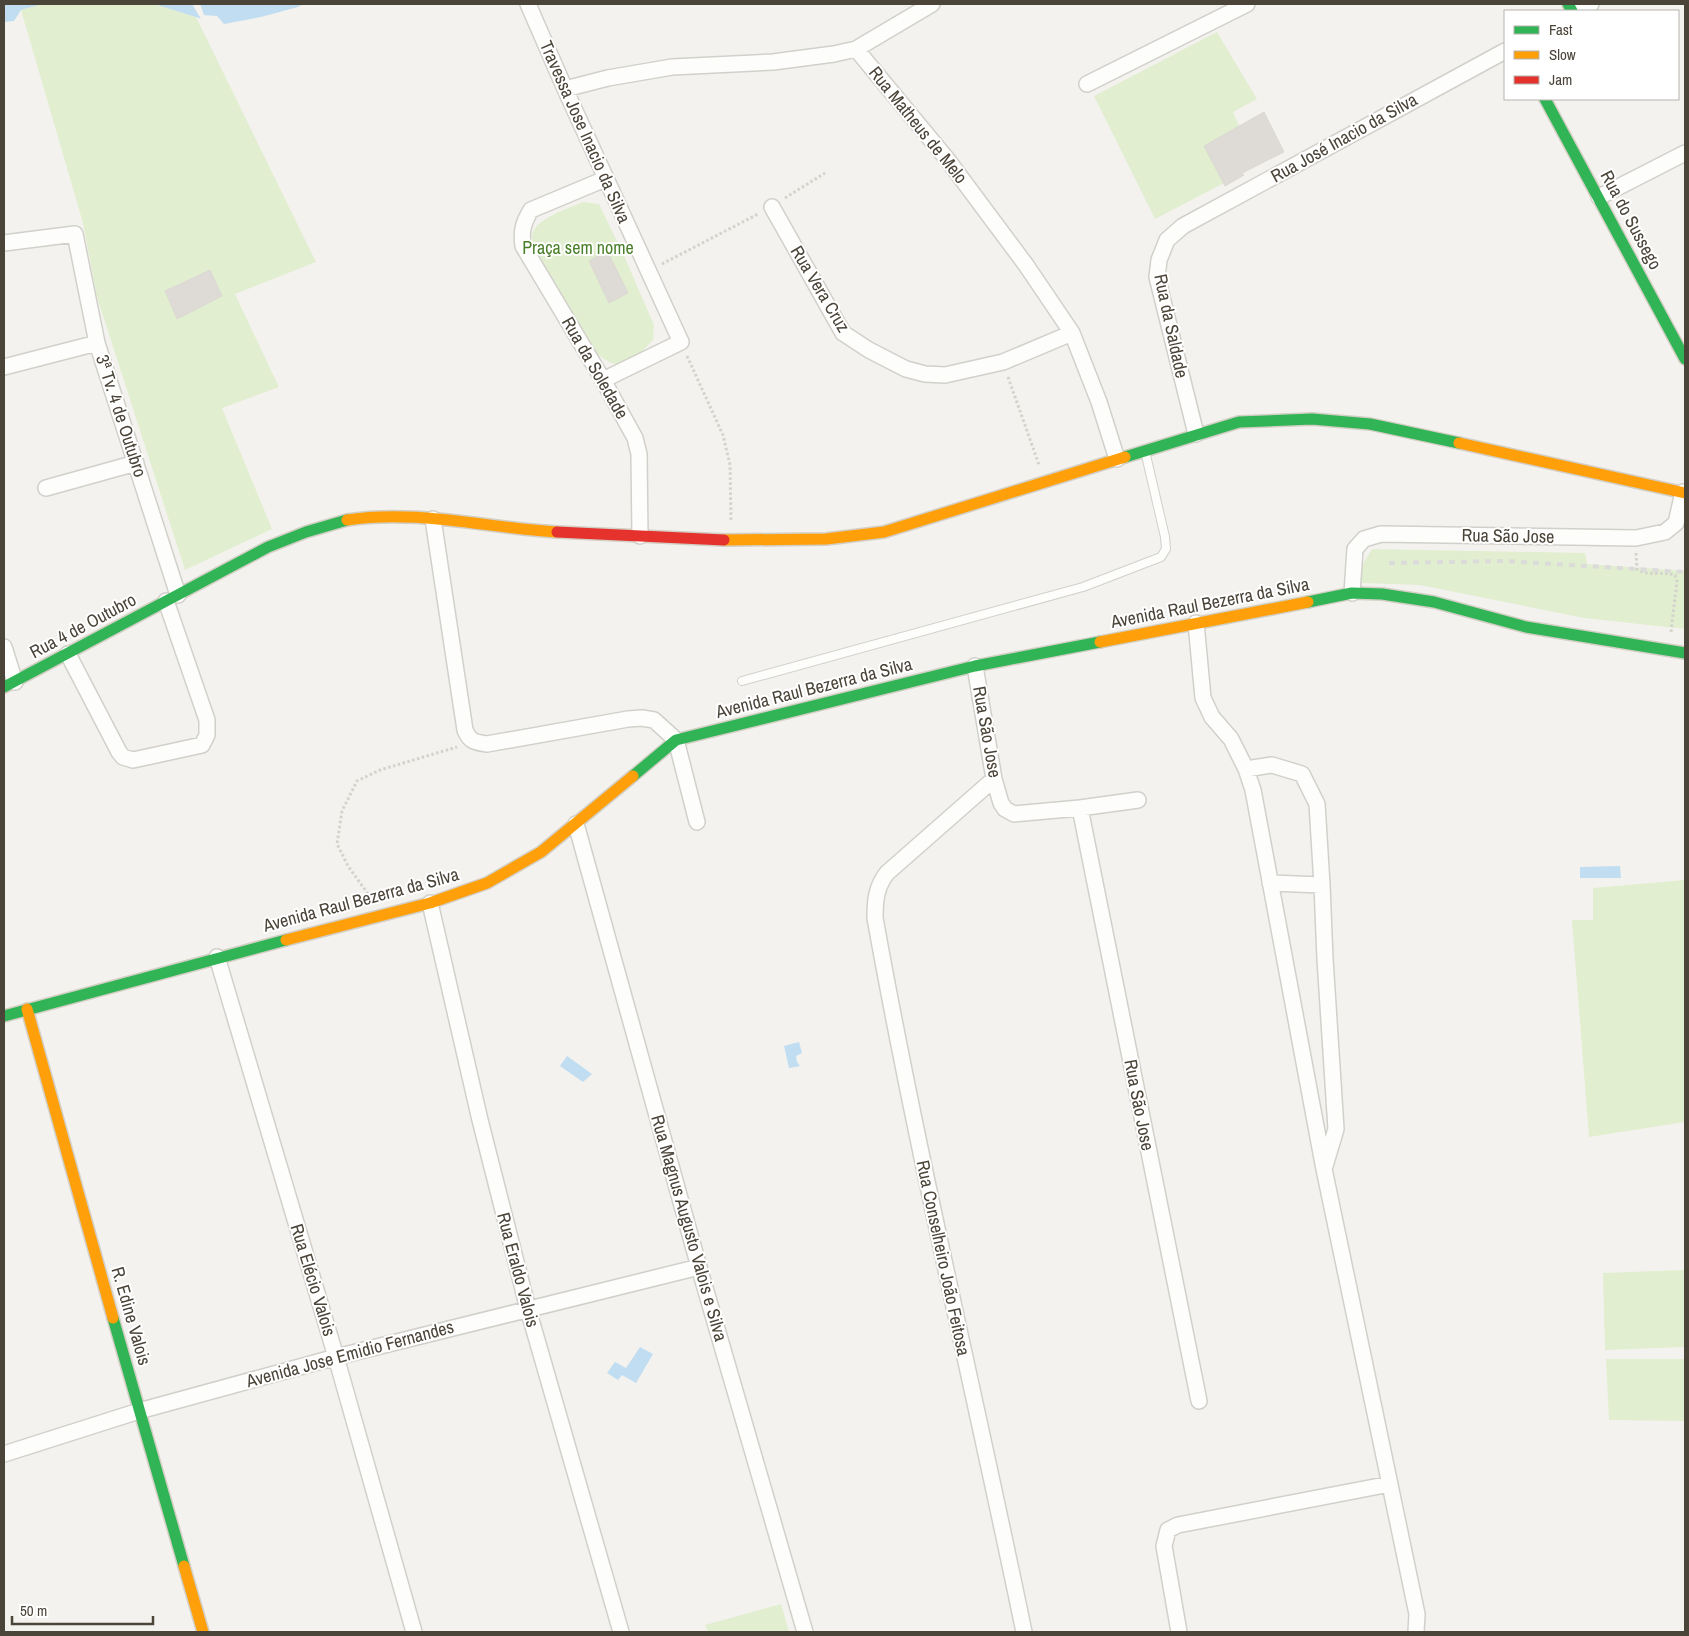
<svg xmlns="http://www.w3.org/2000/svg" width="1689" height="1636" viewBox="0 0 1689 1636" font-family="'Archivo Narrow',sans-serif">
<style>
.green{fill:#e1eecf}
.water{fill:#c0ddf1}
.building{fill:#dedbd6;stroke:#dcd9d4}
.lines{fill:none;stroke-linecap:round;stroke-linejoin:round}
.lane-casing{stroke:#d2d0cb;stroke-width:10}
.street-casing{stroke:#d2d0cb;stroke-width:18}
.fast-casing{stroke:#d3cfc5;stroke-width:14}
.slow-casing{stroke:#d3cfc5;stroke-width:14}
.jam-casing{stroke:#d3cfc5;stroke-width:14}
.path{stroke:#d3d2cc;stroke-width:3;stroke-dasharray:2.5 2.5;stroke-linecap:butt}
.lane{stroke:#fdfdfc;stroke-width:8}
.street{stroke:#fdfdfc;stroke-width:15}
.fast{stroke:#30b455;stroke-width:11}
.slow{stroke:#ff9f0a;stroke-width:11}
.jam{stroke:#e5322d;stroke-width:11}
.rail{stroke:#dbdbda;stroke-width:4;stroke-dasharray:6 6;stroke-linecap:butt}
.labels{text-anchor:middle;stroke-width:4;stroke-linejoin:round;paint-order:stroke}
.street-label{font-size:18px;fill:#4b4439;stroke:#fff}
.park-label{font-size:18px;fill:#4a7f2a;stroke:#fff}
</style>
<rect width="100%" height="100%" fill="#f4f2ee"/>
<path class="green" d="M42,4H154L196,17L316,262L235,294L279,387L222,408L272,529L185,570L97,297L83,223L21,10Z
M1217,32L1257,99L1233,112L1257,166L1155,219L1094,96Z
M583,202L599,204L625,258L654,325L653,340L639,355L619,365L609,362L595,353L539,258C536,251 532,244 532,236C533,219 570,208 583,202Z
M1372,549L1585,553L1587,564L1685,571V629L1584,618L1420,585L1362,583L1360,569Z
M1685,880V1122L1589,1137L1572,920H1593V888Z
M1685,1270V1347L1605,1350L1603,1273Z
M1606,1359H1685V1421L1609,1420Z
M781,1604L789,1632H708L705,1625Z"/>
<path class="water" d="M4,4H42L21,10L14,21L4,22Z
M154,4H192L201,19L196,17Z
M200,4H303L298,7L261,17L224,24L217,16L204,15Z
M1620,866L1621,878H1580V867Z
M799,1042L802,1053L796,1056L797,1062L800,1066L789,1068L784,1046Z
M567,1056L592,1074L583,1082L560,1066Z
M640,1347L653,1354L636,1383L622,1375L618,1380L607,1373L615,1362L626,1368Z"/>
<path class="building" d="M1264,112L1284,152L1242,173L1244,175L1225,186L1204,146Z
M607,250L628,293L609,303L589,261Z
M210,270L222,296L177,319L165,291Z"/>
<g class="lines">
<defs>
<path id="lane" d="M742,681L1083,587L1161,557L1166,549L1165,537L1145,451"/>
<path id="street" d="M528,4L565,89L681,342L603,380
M1576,11L1591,4
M856,49L947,159L1026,265L1072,333L1099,402L1117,459
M1087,84L1247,4
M565,89L608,78L672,67L773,62L834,54L856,49L932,4
M605,179L531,210C523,223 521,231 523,246L603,380L635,438L639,454L640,536
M1599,197L1685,153
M772,207L843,333L869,350L906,369L925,374L945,375L1003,362L1072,333
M4,243L75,234L97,343L178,595
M4,367L97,343
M1196,434L1157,277L1159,260L1167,240L1183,226L1505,51
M46,488L136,463
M433,519L465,730C470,742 475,742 487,744L628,719L642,718L654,720L676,740L697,822
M1352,593L1355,549L1364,539L1381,534L1636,538L1665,532L1676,523L1683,492
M1196,623L1203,698L1212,717L1231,739L1246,769L1253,790L1324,1169L1417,1614L1416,1632
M4,647L15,682
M68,654L119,752L123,757L133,760L202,745L207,735V720L166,601
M975,666L994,779L1001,803L1005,809L1014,814L1080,808L1138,800
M1246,769L1272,765L1302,774L1317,804L1322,885L1325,959L1336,1129L1325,1166
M994,779L887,873C876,887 875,901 875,918C918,1158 975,1394 1024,1632
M1080,808L1199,1401
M576,824L699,1267L805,1632
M1270,883L1322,885
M430,903L480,1120L528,1309L621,1632
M217,957L336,1357L414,1632
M4,1454L139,1411L336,1357L699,1267
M1179,1632L1164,1546L1168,1530L1178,1525L1390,1484"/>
<path id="fast" d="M1568,4L1572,11
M1545,99L1685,359
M1125,457L1239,422L1312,419L1370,424L1459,443
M1308,602L1352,593L1382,594L1434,602L1526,627L1685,653
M4,687L268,547L306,532L347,520
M633,776L676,740L975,666L1100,642
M4,1016L286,940
M113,1318L184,1566"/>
<path id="slow" d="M1459,443L1685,493
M347,520C416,509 487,528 557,532
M724,540L826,539L884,532L1125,457
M1100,642L1308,602
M286,940L430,903L487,883L541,852L633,776
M27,1009L113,1318
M184,1566L203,1632"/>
<path id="jam" d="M557,532L724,540"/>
</defs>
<use href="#lane" class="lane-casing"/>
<use href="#street" class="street-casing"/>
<use href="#fast" class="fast-casing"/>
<use href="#slow" class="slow-casing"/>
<use href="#jam" class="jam-casing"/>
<path class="path" d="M785,198L825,173
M662,264L758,214
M687,356L723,435L730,465L731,521
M1008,377L1039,465
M1636,553L1637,569C1648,577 1662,571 1675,575L1677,581L1671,632
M371,898L348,866L337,844L342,811L357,781L380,770L457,747"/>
<use href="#lane" class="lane"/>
<use href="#street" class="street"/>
<use href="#fast" class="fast"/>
<use href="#slow" class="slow"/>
<use href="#jam" class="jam"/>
<path class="rail" d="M1389,563L1505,561L1685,572"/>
</g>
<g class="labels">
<g class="street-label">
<text transform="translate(918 125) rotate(51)" y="6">Rua Matheus de Melo</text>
<text transform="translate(585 132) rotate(66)" y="6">Travessa Jose Inacio da Silva</text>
<text transform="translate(1344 138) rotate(-29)" y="6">Rua José Inacio da Silva</text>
<text transform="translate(1631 220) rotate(62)" y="6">Rua do Sussego</text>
<text transform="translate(820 289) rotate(59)" y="6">Rua Vera Cruz</text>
<text transform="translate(1171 326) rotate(78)" y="6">Rua da Saldade</text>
<text transform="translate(595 368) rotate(60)" y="6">Rua da Soledade</text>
<text transform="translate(121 416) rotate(72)" y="6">3ª Tv. 4 de Outubro</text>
<text transform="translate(1508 536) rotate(1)" y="6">Rua São Jose</text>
<text transform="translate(1210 603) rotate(-11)" y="6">Avenida Raul Bezerra da Silva</text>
<text transform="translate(83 626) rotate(-28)" y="6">Rua 4 de Outubro</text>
<text transform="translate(814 688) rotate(-14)" y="6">Avenida Raul Bezerra da Silva</text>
<text transform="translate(987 732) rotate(80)" y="6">Rua São Jose</text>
<text transform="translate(361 900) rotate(-15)" y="6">Avenida Raul Bezerra da Silva</text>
<text transform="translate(1139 1105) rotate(79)" y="6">Rua São Jose</text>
<text transform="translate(689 1228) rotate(74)" y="6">Rua Magnus Augusto Valois e Silva</text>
<text transform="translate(943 1258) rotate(78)" y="6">Rua Conselheiro João Feitosa</text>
<text transform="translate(518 1270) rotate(75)" y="6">Rua Eraldo Valois</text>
<text transform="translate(313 1280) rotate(73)" y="6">Rua Elécio Valois</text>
<text transform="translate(131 1316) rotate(74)" y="6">R. Edine Valois</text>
<text transform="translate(350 1354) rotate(-15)" y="6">Avenida Jose Emidio Fernandes</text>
</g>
<g class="park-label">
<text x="578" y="254">Praça sem nome</text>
</g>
</g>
<rect width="1689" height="1636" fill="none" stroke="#4b4439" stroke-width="10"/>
<rect x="1504" y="10" width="175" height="90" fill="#ffffff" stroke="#b7b4b0"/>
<rect x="1514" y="26" width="25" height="8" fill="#30b455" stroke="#b7b4b0"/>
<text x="1549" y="35" font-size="15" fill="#4b4439">Fast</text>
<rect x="1514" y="51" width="25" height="8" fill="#ff9f0a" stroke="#b7b4b0"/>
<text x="1549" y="60" font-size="15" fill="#4b4439">Slow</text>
<rect x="1514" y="76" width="25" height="8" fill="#e5322d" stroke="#b7b4b0"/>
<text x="1549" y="85" font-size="15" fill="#4b4439">Jam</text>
<path d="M12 1616v8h141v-8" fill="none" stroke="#4b4439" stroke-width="2.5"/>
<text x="20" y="1616" font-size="15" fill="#4b4439" stroke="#ffffff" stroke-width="4" paint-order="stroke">50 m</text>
</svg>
